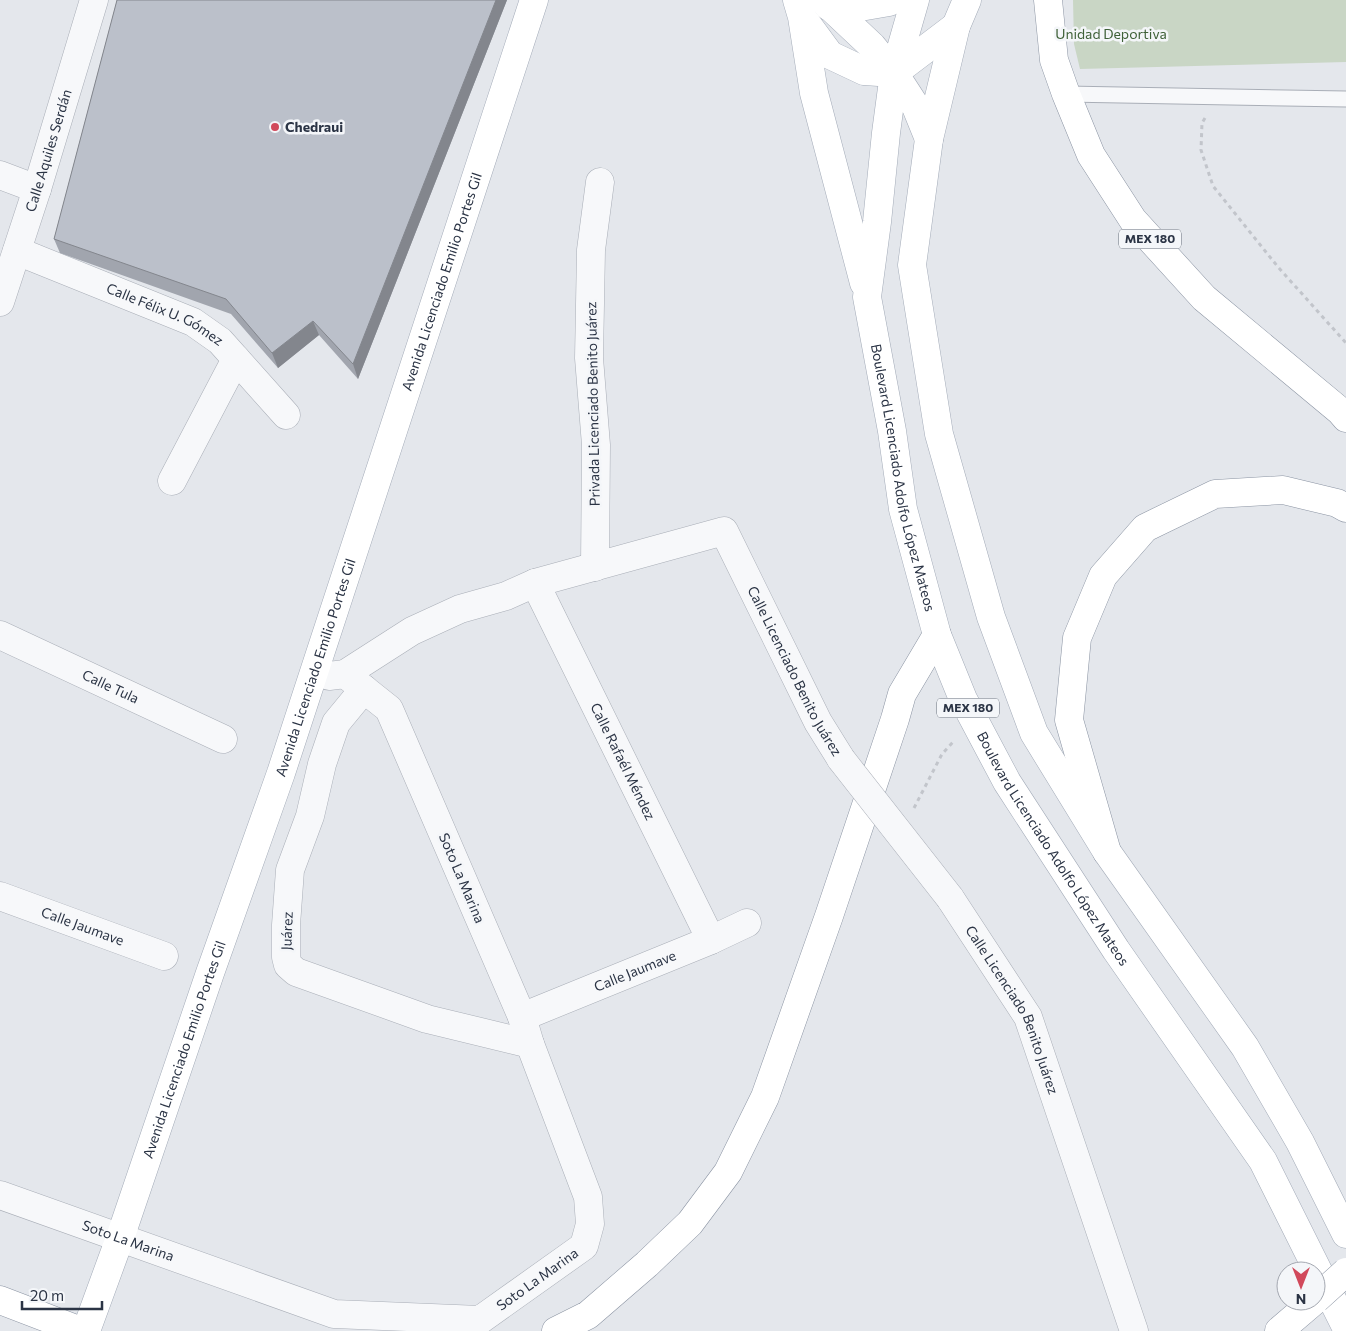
<svg xmlns="http://www.w3.org/2000/svg" width="1346" height="1331" viewBox="0 0 1346 1331" font-family="Commissioner,sans-serif">
<style>
.park{fill:#c9d6c5}
.lines{fill:none;stroke-linecap:round;stroke-linejoin:round}
.lane-casing{stroke:#a9aeb7;stroke-width:17}
.street-casing{stroke:#a9aeb7;stroke-width:29}
.primary-casing{stroke:#a3abb8;stroke-width:29}
.highway-casing{stroke:#8b94a3;stroke-width:29}
.path{stroke:#c2c5cb;stroke-width:3;stroke-dasharray:4 4;stroke-linecap:butt}
.lane{stroke:#f7f8fa;stroke-width:15}
.street{stroke:#f7f8fa;stroke-width:28}
.primary{stroke:#fff;stroke-width:28}
.highway{stroke:#fff;stroke-width:28}
.street-bridge-casing{stroke:#a9aeb7;stroke-width:29;stroke-linecap:butt}
.highway-bridge-casing{stroke:#8b94a3;stroke-width:29;stroke-linecap:butt}
.street-bridge{stroke:#f7f8fa;stroke-width:28}
.highway-bridge{stroke:#fff;stroke-width:28}
.wall{fill:#a1a5ae}
.shaded-wall{fill:#83868d}
.building{fill:#bbc0ca;stroke:#83868d}
.poi-dot{fill:#d1495b;stroke:#f4f6f9;stroke-width:2}
.labels{text-anchor:middle;stroke-width:5;stroke-linejoin:round;paint-order:stroke}
.shield{fill:#f4f6f9;stroke:#676e7b;stroke-width:1}
.shield-label{font-size:12px;font-weight:bold;fill:#2b3445}
.park-label{font-size:14px;fill:#3f6138;stroke:#f4f6f9}
.poi-label{font-size:14px;font-weight:bold;fill:#2b3445;stroke:#f4f6f9;text-anchor:start}
.street-label{font-size:14px;fill:#2b3445;stroke:#f4f6f9}
</style>
<rect width="100%" height="100%" fill="#e4e7ec"/>
<path class="park" d="M1073,0H1346V62L1080,69L1074,44Z"/>
<g class="lines">
<defs>
<path id="lane" d="M1066,94L1346,99"/>
<g id="street">
<path d="M0,175L37,189"/>
<path id="s1" d="M17,251L193,322L220,341L286,415"/>
<path id="s2" d="M0,302L37,189L94,0"/>
<path d="M172,481L236,359"/>
<path d="M595,567L596,445L589,358L591,250L600,182"/>
<path id="s3" d="M535,583L711,940"/>
<path id="s4" d="M0,635L223,739"/>
<path id="s5" d="M329,676L345,674L412,631L460,609L506,596L535,583L724,531L818,722L841,759"/>
<path d="M364,689L336,723L322,764L310,816L290,870L286,925V957L288,965L296,972L427,1019L530,1044"/>
<path id="s6" d="M0,896L164,956"/>
<path id="s7" d="M950,898L1028,1017L1134,1331"/>
<path id="s8" d="M522,1017L711,940L747,923"/>
<path id="s9" d="M0,1195L334,1314L480,1320L584,1246L590,1224L588,1197L530,1044L522,1017L389,709L345,674"/>
</g>
<g id="primary">
<path d="M797,0L802,17L814,93L864,283"/>
<path d="M823,0L872,46L894,73L916,107L929,139"/>
<path id="s10" d="M915,0L894,73L886,133L877,222L867,297L892,431L903,509L937,635L963,699L1007,782L1116,950L1263,1161L1346,1327"/>
<path d="M967,0L956,26L929,139L912,265L939,434L991,617L1034,733L1107,852L1245,1047L1300,1142L1346,1234"/>
<path d="M828,6L860,7L889,2L893,0"/>
<path d="M805,21L830,55L864,71L894,73L956,26"/>
<path id="s11" d="M86,1331L120,1238L210,973L281,773L534,0"/>
</g>
<path id="highway" d="M1048,0L1054,60L1066,94L1091,155L1133,220L1204,298L1340,411L1346,418
M1107,852L1069,720L1077,638L1103,576L1145,528L1215,494L1283,490L1337,503L1346,508
M0,1300L81,1331
M556,1331L588,1315L647,1264L690,1223L728,1172L765,1097L829,916L895,719L902,694L937,635
M1279,1331L1314,1301"/>
</defs>
<use href="#lane" class="lane-casing"/>
<use href="#street" class="street-casing"/>
<use href="#primary" class="primary-casing"/>
<use href="#highway" class="highway-casing"/>
<path class="path" d="M1205,118L1202,123L1201,150L1213,186L1278,267L1346,343
M914,808L942,754L954,741"/>
<use href="#lane" class="lane"/>
<use href="#street" class="street"/>
<use href="#primary" class="primary"/>
<use href="#highway" class="highway"/>
<defs>
<path id="street-bridge" d="M841,759L950,898"/>
<path id="highway-bridge" d="M1316,1299L1346,1272"/>
</defs>
<use href="#street-bridge" class="street-bridge-casing"/>
<use href="#highway-bridge" class="highway-bridge-casing"/>
<use href="#street-bridge" class="street-bridge"/>
<use href="#highway-bridge" class="highway-bridge"/>
</g>
<path class="wall" d="M117,0H507L358,379L319,335L278,368L231,314L60,253L54,239Z"/>
<path class="shaded-wall" d="M496,0H507L358,379L353,364Z
M313,321L319,335L278,368L272,353Z"/>
<path class="building" d="M117,0H496L353,364L313,321L272,353L226,299L54,239Z"/>
<circle class="poi-dot" cx="275" cy="127" r="5"/>
<g class="labels">
<g class="shield">
<rect x="1119" y="229.5" width="62" height="19" rx="4"/>
<rect x="937" y="698.5" width="62" height="19" rx="4"/>
</g>
<g class="shield-label">
<text x="1150" y="243">MEX 180</text>
<text x="968" y="712">MEX 180</text>
</g>
<g class="park-label">
<text x="1111" y="39">Unidad Deportiva</text>
</g>
<g class="poi-label">
<text x="285" y="132">Chedraui</text>
</g>
<g class="street-label">
<text dy="5" stroke="none"><textPath href="#s2" startOffset="159">Calle Aquiles Serdán</textPath></text>
<text dy="5" stroke="none"><textPath href="#s11" startOffset="1108">Avenida Licenciado Emilio Portes Gil</textPath></text>
<text dy="5" stroke="none"><textPath href="#s1" startOffset="161">Calle Félix U. Gómez</textPath></text>
<text transform="translate(593 404) rotate(-91)" y="5">Privada Licenciado Benito Juárez</text>
<text dy="5" stroke="none"><textPath href="#s10" startOffset="486">Boulevard Licenciado Adolfo López Mateos</textPath></text>
<text dy="5" stroke="none"><textPath href="#s11" startOffset="702">Avenida Licenciado Emilio Portes Gil</textPath></text>
<text dy="5" stroke="none"><textPath href="#s5" startOffset="581">Calle Licenciado Benito Juárez</textPath></text>
<text dy="5" stroke="none"><textPath href="#s4" startOffset="122">Calle Tula</textPath></text>
<text dy="5" stroke="none"><textPath href="#s3" startOffset="199">Calle Rafaél Méndez</textPath></text>
<text dy="5" stroke="none"><textPath href="#s10" startOffset="891">Boulevard Licenciado Adolfo López Mateos</textPath></text>
<text transform="translate(462 878) rotate(67)" y="5">Soto La Marina</text>
<text dy="5" stroke="none"><textPath href="#s6" startOffset="88">Calle Jaumave</textPath></text>
<text transform="translate(287 931) rotate(-88)" y="5">Juárez</text>
<text dy="5" stroke="none"><textPath href="#s8" startOffset="122">Calle Jaumave</textPath></text>
<text dy="5" stroke="none"><textPath href="#s7" startOffset="129">Calle Licenciado Benito Juárez</textPath></text>
<text dy="5" stroke="none"><textPath href="#s11" startOffset="298">Avenida Licenciado Emilio Portes Gil</textPath></text>
<text dy="5" stroke="none"><textPath href="#s9" startOffset="136">Soto La Marina</textPath></text>
<text dy="5" stroke="none"><textPath href="#s9" startOffset="571">Soto La Marina</textPath></text>
</g>
</g>
<g transform="translate(1301 1286) rotate(180)"><circle r="24" fill="#f4f6f9" stroke="#a4a8b1"/>
<path d="M0-4L9 19L0 12L-9 19Z" fill="#d1495b"/>
<text y="-8" font-size="14" font-weight="bold" text-anchor="middle" fill="#2b3445">N</text>
</g>
<path d="M22 1301v8h80v-8" fill="none" stroke="#2b3445" stroke-width="2.5"/>
<text x="30" y="1301" font-size="15" fill="#2b3445" stroke="#f4f6f9" stroke-width="4" paint-order="stroke">20 m</text>
</svg>
